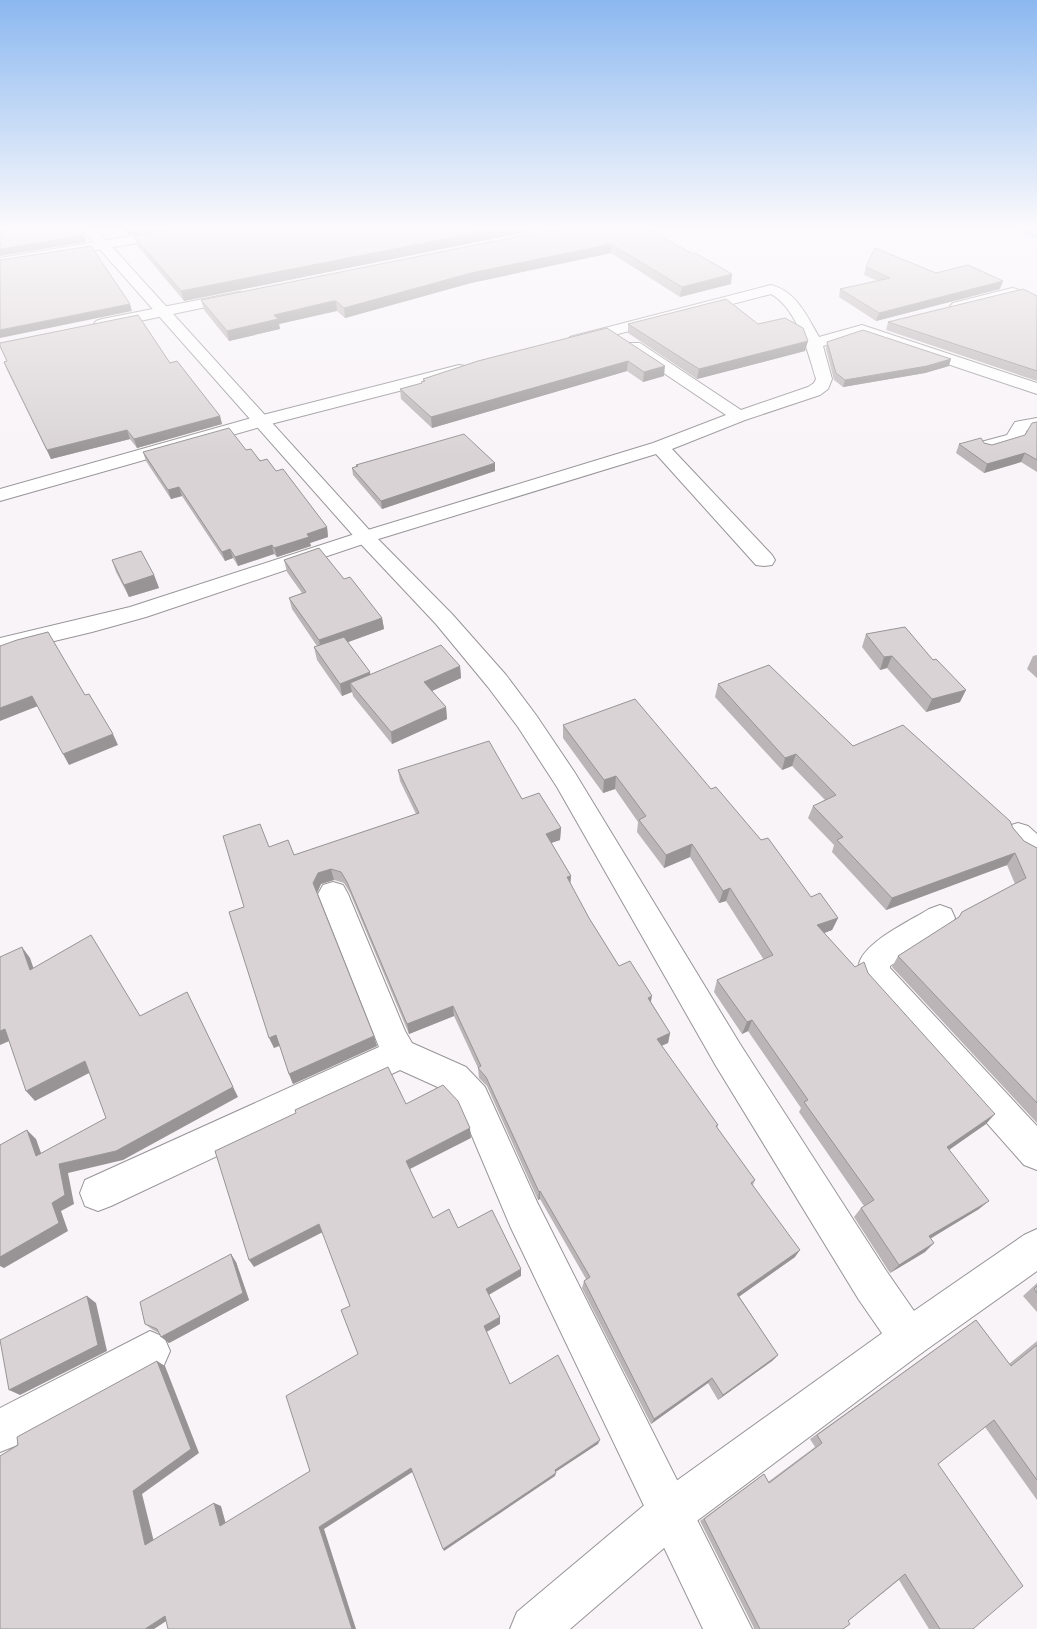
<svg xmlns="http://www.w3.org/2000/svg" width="1037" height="1629" viewBox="0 0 1037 1629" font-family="'Fira Sans',sans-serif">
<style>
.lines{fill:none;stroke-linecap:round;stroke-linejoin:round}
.river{fill:#a1bffb;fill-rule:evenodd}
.minor-casing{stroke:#989598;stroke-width:2}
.tertiary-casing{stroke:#989598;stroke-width:2}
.secondary-casing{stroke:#989598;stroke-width:2}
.minor{fill:#fff;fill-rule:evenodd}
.tertiary{fill:#fff;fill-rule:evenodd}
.secondary{fill:#fff;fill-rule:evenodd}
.wall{fill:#bbb5b7}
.shaded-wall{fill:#989495}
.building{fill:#d9d3d5;stroke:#989495}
</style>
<rect width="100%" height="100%" fill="#f8f4f8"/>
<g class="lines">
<path class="river" d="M1018,228H1037V239L1022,234Z"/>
<defs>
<path id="minor" d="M180,228H211L204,232L0,266V258Z
M771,285C796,291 807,316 819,337L862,325L868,327L1037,383V394L861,335L823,346L832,379L828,389L820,395L745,420L672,449L772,555L775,560L772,565L764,566L756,565L656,454L372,541L146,617L92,632L0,654V638L130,607L358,533L653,443L726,415L628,349L626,346L628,343H640L741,410L808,387L814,383L816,379C808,352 797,308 771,294L576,345L570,343L568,340L570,337Z
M1012,288L1017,289L1019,292L1017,295L958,311L953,309L950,306L953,303Z
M239,292L244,293L246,296L244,299L102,329L96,327L94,324L96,321L102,319Z
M459,365L465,366L467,370L465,374L267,425L0,501V489L255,417Z
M1037,418V428L1027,430L1021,442L988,452L981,450L979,446L981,442L1007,435L1015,422Z
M1018,823L1028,826L1037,834V862C1023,858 1011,847 1004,834L1008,826Z
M333,882L343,885L348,894L405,1031L412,1043L466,1067L485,1087L537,1202L752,1629H703L511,1228L461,1110L442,1089L400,1070L111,1206L98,1211L85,1206L80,1193L85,1180L379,1047L318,894L323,885Z
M940,905L951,909L955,918L951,927L890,966V968L1037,1126V1170L1024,1165L863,983C860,977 857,971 859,964C864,942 910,921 929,909Z
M150,1331L164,1337L170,1351L164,1365L15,1446L0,1452V1408Z"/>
<path id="tertiary" d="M81,228H95L372,533L452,614L506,675L536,715L575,773L740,1044L887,1272L923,1324L929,1338L923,1352L909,1358L895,1352L859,1300L716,1066L557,787L518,727L488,687L436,624L358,541Z"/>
<path id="secondary" d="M1037,1229V1271L923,1352L686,1529L570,1629H510L517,1612L654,1497L895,1324L1024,1235Z"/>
</defs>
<use href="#minor" class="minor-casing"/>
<use href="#tertiary" class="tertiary-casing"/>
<use href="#secondary" class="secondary-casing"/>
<use href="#minor" class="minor"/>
<use href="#tertiary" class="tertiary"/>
<use href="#secondary" class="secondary"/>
</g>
<path class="wall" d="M123,228H168L128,235Z
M181,228H546L184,301L137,245L134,236Z
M560,228L732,274L731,284L680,297L611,253L471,283L345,318L337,311H334L279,324L280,329L229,341L204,310L201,300Z
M866,267L936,273L1000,289L876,321L839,297L840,289L878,281L864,275Z
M1037,296V381L886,330L888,322Z
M628,324H758L808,341L805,351L697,379L628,333Z
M607,328L664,376L643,382L627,371L432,428L401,399L400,389L421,384V382L423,381V379Z
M827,342L949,366L925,373L843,387L834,380L826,349Z
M0,347L170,363L220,416L222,424L137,448L130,439L51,459L7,370L4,362L7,361Z
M1037,422V472L1021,462L984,473L956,453L959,444L984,443L992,445L1025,435Z
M246,450L276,471L327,527L328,537L310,543L311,546L277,557L274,554L238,566L233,558L225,561L182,496L171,499L146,461L143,452Z
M356,465L495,471L382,509L353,475L352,468L357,466Z
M112,560L154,575L159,588L129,597L116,572Z
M284,560L344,579L382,618L384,629L348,642L370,675L460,666L461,678L432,691L446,707L447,719L392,744L353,696L352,692L342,696L317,660L314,647L317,646L292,609L289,598L302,593L287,572Z
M866,634L933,660L960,702L926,712L887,668L880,670L862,647Z
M1037,655V678L1027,669L1033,656Z
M718,684L853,746L1013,828L1024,841L1037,848V1123L892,967L898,956L958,918L962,912L1015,884L1007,865L886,910L832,852L834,845L808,818L813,806L825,800L792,766L782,770L715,697Z
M563,725L711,789L761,840L811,897L838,918L832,930L824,933L855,967L868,973L986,1124L949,1149L979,1209L930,1238L925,1252L890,1273L854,1217L861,1208L864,1206L799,1112L801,1108L748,1031L742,1034L714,992L717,980L764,960L726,901L719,903L690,857L664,868L637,832L638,822L615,789L603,793L563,738Z
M398,770L522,799L561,828L560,840L551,843L571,876L570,883L589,918L619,966L651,1002L670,1033L668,1043L661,1046L718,1125L717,1128L755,1180L753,1185L795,1257L739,1296L778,1355L772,1361L718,1400L708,1383L651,1424L582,1288L584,1281L586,1279L540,1199L538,1200L487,1086L479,1078L478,1068L454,1016L409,1034L350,893L344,883L334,880L321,884L317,893L377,1046L293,1084L289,1074L280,1046L274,1048L244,907L269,847L294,855L416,814L400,781Z
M236,1262L249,1300L169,1343L159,1333L153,1330L145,1324Z
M1037,1283V1312L1023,1296Z
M976,1320L1009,1364L1037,1341V1500L985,1427L938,1464L973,1629H929L899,1580L848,1621L843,1629H753L754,1628L700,1521L758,1478L764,1474L768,1482L815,1447L810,1439Z"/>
<path class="shaded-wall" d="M126,228H168L128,235Z
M500,228H546L184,301L181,291Z
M84,235L86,242L0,256V249Z
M611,244V253L471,283L345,318L344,308L471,273Z
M732,274L731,284L680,297L682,287Z
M1003,281L1000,289L876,321L879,313Z
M336,301L337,311L279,324L280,329L229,341L227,331L274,315Z
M130,304L132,311L0,338V330Z
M808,341L805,351L697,379L699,369Z
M951,359L949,366L925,373L843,387L845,380Z
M628,361L627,371L432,428L431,417Z
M665,366L664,376L643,382L644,372Z
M220,416L222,424L137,448L134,439Z
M127,430L130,439L51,459L47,450Z
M1025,453L1021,462L984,473L987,464Z
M495,463V471L382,509L381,501Z
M179,487L182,496L171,499L168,490Z
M327,527L328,537L310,543L311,546L277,557L274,548L307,534Z
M272,545L274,554L238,566L235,557Z
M230,549L233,558L225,561L222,552Z
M154,575L159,588L129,597L124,585Z
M382,618L384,629L321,652L319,640Z
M892,656L887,668L880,670L884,657Z
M460,666L461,678L425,694L424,682Z
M370,672L372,685L350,683L352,692L342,696L340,684Z
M966,690L960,702L926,712L932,699Z
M32,696L38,706L0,721V708Z
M446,707L447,719L392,744L391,732Z
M113,734L118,745L69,765L63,754Z
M796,754L792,766L782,770L785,758Z
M616,776L615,789L603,793L604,780Z
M561,828L560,840L545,845L546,834Z
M692,844L690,857L664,868L666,855Z
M1015,853L1007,865L886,910L892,898Z
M331,869L334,880L321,884L316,895L313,883L318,873Z
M571,876L570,887L567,877Z
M730,888L726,901L719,903L723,891Z
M838,918L832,930L811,938L817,925Z
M22,947L30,958L38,981L30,970Z
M187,992L238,1097L123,1160L68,1173L74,1204L61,1211L68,1231L4,1268L0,1266V1257L52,1203L59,1164L116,1151Z
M652,996L650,1006L648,998Z
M453,1006L454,1016L409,1034L407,1024Z
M752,1020L748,1031L742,1034L747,1022Z
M5,1029L14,1039L0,1045V1031Z
M670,1033L668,1043L654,1049L657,1039Z
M276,1035L280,1045L274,1048L269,1038Z
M374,1036L377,1046L293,1084L289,1074Z
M85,1061L93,1071L35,1101L26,1091Z
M995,1114L986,1124L939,1157L947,1147Z
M470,1128L471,1138L408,1170L406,1161Z
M27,1130L36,1139L45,1164L36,1156Z
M540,1191V1199L538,1200L539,1192Z
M989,1201L979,1209L920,1245L929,1236Z
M319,1224L323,1232L254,1267L249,1260Z
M934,1243L925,1252L890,1273L899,1265Z
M800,1250L795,1257L733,1301L737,1294Z
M231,1254L236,1262L249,1300L169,1343L161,1337Z
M521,1269V1276L487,1296L486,1289Z
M87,1296L96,1303L107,1351L20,1395L9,1390Z
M500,1317V1324L485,1333L484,1326Z
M778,1355L772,1361L718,1400L723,1395Z
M157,1361L165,1366L199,1453L142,1494L155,1546L145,1545L133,1491Z
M712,1378L708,1383L651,1424L654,1419Z
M600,1440L598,1444L554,1473L555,1470Z
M411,1468L414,1471L324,1529L356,1629H352L319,1527Z
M556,1473L555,1476L444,1551L443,1549Z
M214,1503L221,1506L227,1528L220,1526Z
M165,1616H174L154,1629H145Z"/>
<path class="building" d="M0,228H79L84,235L0,249Z
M181,228H500L181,291L134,236Z
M560,228H645L693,254L695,253L732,274L682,287L611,244L471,273L344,308L336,301H333L274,315L278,319L227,331L201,300Z
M91,246L130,304L0,330V260Z
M875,248L936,273L968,265L1003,281L879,313L840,289L890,278L866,267Z
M1023,289L1037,296V371L888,322Z
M726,299L758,324L785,318L803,328L808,341L699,369L628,324Z
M138,315L170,363L177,361L220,416L134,439L127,430L47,450L4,362L7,361L0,346V343Z
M607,328L665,366L644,372L628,361L431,417L400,389L422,383L421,382L425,381L423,379L478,361Z
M863,330L951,359L927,366L845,380L836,373L827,342Z
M1037,422V460L1025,453L987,464L959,444L981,438L984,443L992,445L1025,435L1032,423Z
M229,428L246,450L251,449L260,461L267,459L276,471L283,469L327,527L307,534L309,537L274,548L272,545L235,557L230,549L222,552L179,487L168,490L143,452Z
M464,434L495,463L381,501L352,468L358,466L356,465Z
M319,548L344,579L350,577L382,618L319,640L289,598L306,592L284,560Z
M141,551L154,575L124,585L112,560Z
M905,627L933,660L936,659L966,690L932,699L892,656L884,657L866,634Z
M48,632L85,695L89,694L113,734L63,754L32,696L0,708V646L17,640Z
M344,637L370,672L340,684L314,647Z
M441,645L460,666L424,682L446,707L391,732L350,683Z
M769,665L853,746L903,725L1010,821L1013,828L1024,841L1037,848V1103L898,956L959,917L962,912L1026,878L1015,853L892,898L837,840L843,837L813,806L836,795L796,754L785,758L718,684Z
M635,699L711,789L716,787L761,840L768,838L811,897L820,893L838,918L817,925L855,967L864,962L868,973L995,1114L947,1147L989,1201L929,1236L934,1243L899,1265L861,1208L874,1200L804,1102L808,1100L752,1020L747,1022L717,980L773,955L730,888L723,891L692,844L666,855L639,820L646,816L616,776L604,780L563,725Z
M489,741L522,799L539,793L561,828L546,834L571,876L567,877L589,918L619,966L630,961L652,996L648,998L670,1033L657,1039L718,1125L716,1126L755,1180L751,1183L800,1250L737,1294L778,1355L723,1395L712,1378L654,1419L584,1281L590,1277L540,1191L539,1192L486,1077L478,1068L481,1066L453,1006L407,1024L347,882L341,872L331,869L318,873L313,883L374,1036L289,1074L276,1035L269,1038L229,912L244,907L223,836L260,824L269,847L288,840L294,855L419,813L398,770Z
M91,935L140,1016L187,992L233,1087L116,1151L59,1164L65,1195L52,1203L59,1223L0,1257V1145L27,1130L36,1156L106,1118L85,1061L26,1091L5,1029L0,1031V957L22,947L30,970Z
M388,1067L406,1104L443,1085L458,1101L470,1128L406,1161L433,1218L449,1209L458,1228L492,1210L521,1269L486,1289L500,1317L484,1326L510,1384L558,1355L600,1440L555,1470L556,1473L443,1549L411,1468L319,1527L352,1629H168L165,1616L145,1629H0V1456L18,1445L17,1437L157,1361L191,1449L133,1491L145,1545L214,1503L220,1526L310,1471L286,1396L358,1354L341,1310L350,1306L319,1224L249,1260L215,1151L296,1113L295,1110Z
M231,1254L243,1293L161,1337L157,1329L145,1324L140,1302Z
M1037,1286V1293L1034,1289Z
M87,1296L98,1345L9,1390L0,1340Z
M976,1320L1011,1366L1037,1345V1480L994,1420L938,1464L1023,1586L973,1629H940L905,1574L848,1621L850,1624L843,1629H760L704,1519L764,1474L769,1483L822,1443L817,1435Z"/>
<linearGradient id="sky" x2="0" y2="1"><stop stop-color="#8bb8f0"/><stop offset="0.5" stop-color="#fcfafc"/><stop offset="1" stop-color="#fcfafc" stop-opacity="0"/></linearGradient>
<rect width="1037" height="456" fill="url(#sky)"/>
</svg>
